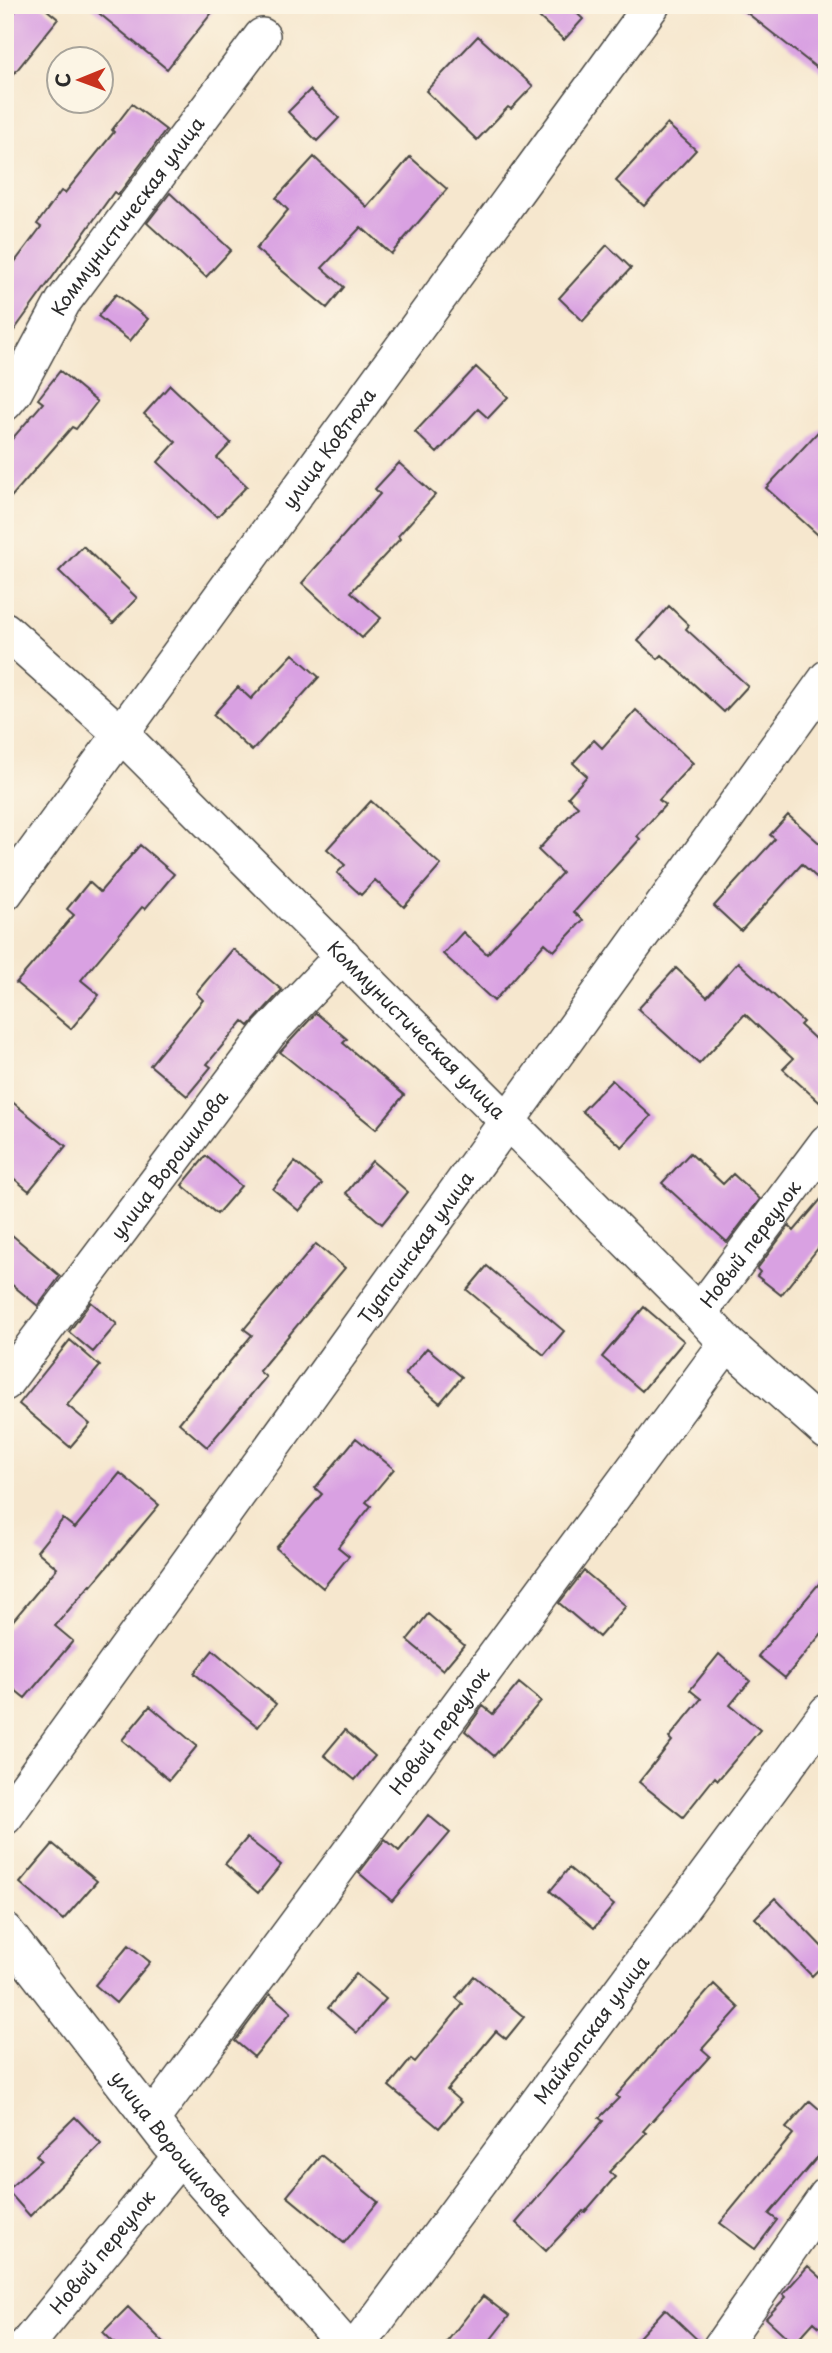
<svg xmlns="http://www.w3.org/2000/svg" width="832" height="2353" viewBox="0 0 832 2353" font-family="'Playpen Sans',sans-serif">
<style>
.building{fill:#d9a1e2}
.lines{fill:none;stroke-linecap:round;stroke-linejoin:round}
.street-casing{stroke:#494743;stroke-width:38}
.street{stroke:#fff;stroke-width:35}
.labels{text-anchor:middle;stroke-width:7;stroke-linejoin:round;paint-order:stroke}
.street-label{font-size:19px;fill:#2b2b2b;stroke:#fcf5e5}
</style>
<rect width="100%" height="100%" fill="#fcf5e5"/>
<filter id="ink" filterUnits="userSpaceOnUse"><feTurbulence type="fractalNoise" baseFrequency=".0143" numOctaves="2"/><feDisplacementMap in="SourceGraphic" scale="14" xChannelSelector="R" yChannelSelector="G"/><feConvolveMatrix kernelMatrix="1 2 1 2 8 2 1 2 1" color-interpolation-filters="sRGB"/></filter>
<filter id="wash" filterUnits="userSpaceOnUse"><feTurbulence type="fractalNoise" baseFrequency=".00686" numOctaves="4" result="noise"/><feDisplacementMap in="SourceGraphic" scale="28" xChannelSelector="R" yChannelSelector="G"/><feGaussianBlur stdDeviation="1.57" result="paint"/><feColorMatrix in="noise" values="0 0 0 0 0 0 0 0 0 0 0 0 0 0 0 0 0 1.4 0 .05"/><feComposite in="paint" operator="in"/></filter>
<g filter="url(#wash)">
<rect width="100%" height="100%" fill="#f6e7ce"/>
<g id="blocks">
<path class="building" d="M20,5H41L58,19L5,85V25Z
M89,5H218L167,69Z
M526,5H568L583,19L564,40Z
M737,5H827V76Z
M478,36L533,86L511,109L508,107L477,140L426,91Z
M310,90L339,118L317,141L288,112Z
M132,104L166,130L118,195L114,192L5,343V275L41,227L37,224L61,191L65,193L114,132L112,130Z
M667,124L696,150L644,206L616,181Z
M314,157L367,207L410,157L447,189L391,254L361,227L322,268L344,287L327,308L256,249L288,210L276,198Z
M170,193L231,250L206,277L147,223Z
M607,245L631,268L583,321L559,298Z
M116,294L148,319L130,341L98,316Z
M476,367L508,397L488,418L478,409L437,453L415,432Z
M60,371L97,402L76,429L72,427L5,504V447L43,403L38,399Z
M170,385L231,443L217,458L247,486L217,517L158,462L176,442L144,414Z
M827,422V543L766,488Z
M399,463L435,495L398,536L400,539L351,592L381,618L362,638L302,583L380,494L375,489Z
M83,546L137,598L113,623L59,571Z
M669,606L689,625L686,629L748,686L724,712L662,655L658,659L638,641Z
M293,654L319,677L252,751L213,715L238,687L251,699Z
M636,710L693,763L659,800L665,805L637,836L640,839L574,912L583,920L554,951L545,943L494,1001L443,954L463,932L487,954L562,873L538,850L578,806L568,797L587,776L573,763L594,740L602,748Z
M371,801L441,865L404,907L375,880L361,895L337,873L345,865L327,849Z
M788,815L827,850V887L802,864L741,931L714,906L775,839L770,835Z
M140,845L174,874L145,909L142,907L81,980L99,995L71,1029L16,983L74,915L67,909L89,882L100,892Z
M233,949L282,990L249,1026L243,1021L207,1064L211,1067L187,1096L150,1065L203,1000L196,993Z
M738,962L803,1022L800,1025L827,1050V1109L783,1069L793,1059L745,1014L699,1064L638,1009L676,968L707,997Z
M316,1013L347,1039L343,1043L404,1095L376,1129L280,1052Z
M612,1080L651,1116L622,1147L582,1111Z
M5,1096L66,1146L29,1191L5,1171Z
M690,1153L723,1184L733,1174L760,1199L727,1242L662,1183Z
M206,1156L241,1186L217,1214L182,1185Z
M372,1161L408,1192L382,1224L346,1193Z
M295,1162L322,1184L299,1211L273,1189Z
M827,1192V1237L781,1295L757,1276L760,1272L757,1269L789,1226L794,1231Z
M5,1229L60,1276L38,1306L5,1279Z
M316,1244L345,1268L259,1371L266,1377L207,1447L179,1423L252,1335L244,1329Z
M487,1266L564,1331L544,1355L467,1290Z
M91,1302L117,1324L93,1352L69,1332Z
M644,1307L684,1341L642,1391L602,1357Z
M70,1340L100,1366L67,1405L90,1424L70,1447L19,1404Z
M427,1348L462,1377L440,1403L405,1374Z
M356,1438L394,1469L366,1502L371,1506L338,1547L349,1556L323,1588L276,1548L322,1494L315,1488Z
M120,1473L159,1505L91,1586L90,1585L55,1626L73,1641L25,1698L5,1682V1630L57,1568L37,1551L63,1519L75,1528Z
M584,1571L626,1606L599,1637L559,1603Z
M827,1574V1627L785,1678L758,1656Z
M428,1614L464,1645L443,1670L407,1640Z
M213,1650L276,1704L258,1727L194,1673Z
M719,1654L750,1681L730,1705L760,1730L718,1780L715,1777L683,1817L639,1782L672,1741L669,1738L701,1699L690,1690Z
M519,1683L541,1701L494,1756L465,1731L483,1706L493,1714Z
M150,1706L197,1746L169,1780L122,1740Z
M345,1730L375,1756L355,1780L324,1755Z
M428,1815L450,1833L392,1901L359,1873L385,1839L399,1851Z
M247,1838L281,1865L258,1893L225,1864Z
M53,1844L97,1881L63,1920L20,1883Z
M569,1868L614,1905L594,1928L550,1891Z
M775,1898L827,1952V1961L812,1976L755,1918Z
M129,1945L150,1962L116,2003L95,1985Z
M356,1974L386,1999L357,2033L328,2008Z
M474,1976L524,2017L506,2039L496,2031L447,2090L461,2102L439,2128L389,2086L411,2059L415,2062L463,2004L456,1998Z
M714,1984L739,2008L702,2049L710,2056L643,2131L646,2133L609,2172L615,2177L585,2212L583,2211L546,2251L516,2223L603,2121L599,2118L619,2098L616,2096Z
M270,1994L291,2012L254,2057L235,2041Z
M810,2101L827,2116V2146L769,2214L777,2220L755,2249L720,2223L793,2134L786,2128Z
M75,2117L101,2144L30,2216L7,2190L41,2160L36,2155Z
M321,2155L378,2202L344,2243L287,2196Z
M808,2266L827,2283V2334L814,2322L794,2344L766,2318L786,2297L783,2294Z
M483,2296L509,2316L484,2348H442Z
M128,2307L169,2348H119L103,2332Z
M665,2309L701,2343L700,2348H629Z"/>
</g>
</g>
<g filter="url(#ink)">
<use href="#blocks" fill-opacity="0" stroke="#494743" stroke-width="2"/>
<g class="lines">
<defs>
<g id="street">
<path id="s1" d="M5,403L15,391L63,302L262,36"/>
<path id="s2" d="M5,630L121,734L699,1313L727,1343L827,1432"/>
<path id="s3" d="M5,893L652,5"/>
<path id="s4" d="M699,1313L827,1142"/>
<path id="s5" d="M5,1383L268,1034L343,955"/>
<path id="s6" d="M5,1817L827,678"/>
<path id="s7" d="M5,1931L180,2157L347,2348"/>
<path id="s8" d="M152,2119L727,1343"/>
<path id="s9" d="M24,2348L180,2157"/>
<path id="s10" d="M356,2348L827,1712"/>
<path d="M720,2348L827,2195"/>
</g>
</defs>
<use href="#street" class="street-casing"/>
<use href="#street" class="street"/>
</g>
</g>
<g class="labels">
<g class="street-label">
<text dy="7" stroke="none"><textPath href="#s1" startOffset="224">Коммунистическая улица</textPath></text>
<text dy="7" stroke="none"><textPath href="#s3" startOffset="550">улица Ковтюха</textPath></text>
<text dy="7" stroke="none"><textPath href="#s2" startOffset="574">Коммунистическая улица</textPath></text>
<text dy="7" stroke="none"><textPath href="#s5" startOffset="273">улица Ворошилова</textPath></text>
<text dy="7" stroke="none"><textPath href="#s4" startOffset="86">Новый переулок</textPath></text>
<text dy="7" stroke="none"><textPath href="#s6" startOffset="702">Туапсинская улица</textPath></text>
<text dy="7" stroke="none"><textPath href="#s8" startOffset="483">Новый переулок</textPath></text>
<text dy="7" stroke="none"><textPath href="#s10" startOffset="396">Майкопская улица</textPath></text>
<text dy="7" stroke="none"><textPath href="#s7" startOffset="270">улица Ворошилова</textPath></text>
<text dy="7" stroke="none"><textPath href="#s9" startOffset="124">Новый переулок</textPath></text>
</g>
</g>
<rect width="832" height="2353" fill="none" stroke="#fcf5e5" stroke-width="28"/>
<g transform="translate(80 80) rotate(269)"><circle r="33" fill="#fcf5e5" stroke="#a8a49b" stroke-width="2"/>
<path d="M0-5L12 26L0 18L-12 26Z" fill="#c8321e"/>
<text y="-10" font-size="19" font-weight="bold" text-anchor="middle" fill="#2b2b2b">С</text>
</g>
</svg>
